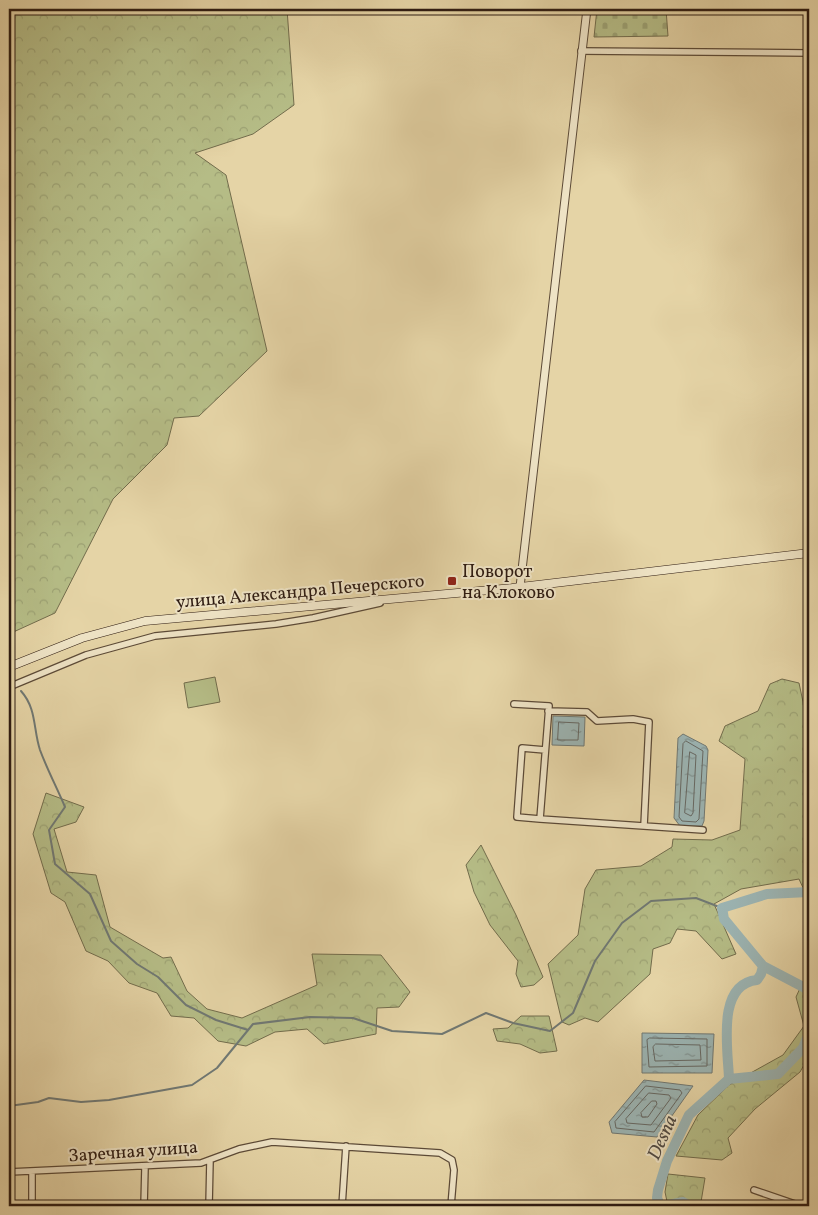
<svg xmlns="http://www.w3.org/2000/svg" width="818" height="1215" viewBox="0 0 818 1215" font-family="Vollkorn,serif">
<style>
.forest{fill:url(#forest-crowns);stroke:#726c4c}
.cemetery{fill:url(#cemetery-stones);stroke:#726c4c}
.pitch{fill:#b5bc86;stroke:#726c4c}
.water{fill:url(#water-ripples);stroke:#707873}
.lines{fill:none;stroke-linecap:round;stroke-linejoin:round}
.shore{stroke:#666863;stroke-width:1}
.stream{stroke:#707873;stroke-width:2}
.river{stroke:#9cb5b4;stroke-width:10}
.minor-casing{stroke:#5c4a37;stroke-width:8}
.tertiary-casing{stroke:#5c4a37;stroke-width:9}
.secondary-casing{stroke:#2f1c12;stroke-width:9}
.minor{stroke:#eee3c5;stroke-width:5.5}
.tertiary{stroke:#eee3c5;stroke-width:7}
.secondary{stroke:#eee3c5;stroke-width:8}
.poi-dot{fill:#8f2418;stroke:#eee3c5;stroke-width:2}
.labels{text-anchor:middle;stroke-width:4;stroke-linejoin:round;paint-order:stroke}
.poi-label{font-size:18px;fill:#2f1c12;stroke:#eee3c5;text-anchor:start}
.street-label{font-size:18px;fill:#2f1c12;stroke:#eee3c5}
.water-label{font-size:19px;font-style:italic;fill:#504a43;stroke:#eee3c5}
</style>
<defs>
<pattern id="forest-crowns" width="20" height="18" patternUnits="userSpaceOnUse" patternTransform="scale(1.25)"><rect width="20" height="18" fill="#b5bc86"/><path d="M2 6a3 3 0 1 1 6 0M12 15a3 3 0 1 1 6 0" fill="none" stroke="#9ca173"/></pattern>
<pattern id="cemetery-stones" width="16" height="16" patternUnits="userSpaceOnUse" patternTransform="scale(1.25)"><rect width="16" height="16" fill="#b5bc86"/><path d="M2 7V4a2 2 0 0 1 4 0v3zM10 15v-3a2 2 0 0 1 4 0v3z" fill="#9ca173"/></pattern>
<pattern id="water-ripples" width="26" height="14" patternUnits="userSpaceOnUse" patternTransform="scale(1.25)"><rect width="26" height="14" fill="#9cb5b4"/><path d="M2 4q2-2 4 0t4 0M15 11q2-2 4 0t4 0" fill="none" stroke="#809291"/></pattern>
</defs>
<rect width="100%" height="100%" fill="#e5d4a6"/>
<filter id="stains"><feTurbulence type="fractalNoise" baseFrequency=".004" numOctaves="4"/><feColorMatrix values="0 0 0 0 .2 0 0 0 0 .09 0 0 0 0 .02 0 0 0 .5 -.17"/></filter>
<radialGradient id="worn" r=".72"><stop offset=".6" stop-color="#630" stop-opacity="0"/><stop offset="1" stop-color="#630" stop-opacity=".3"/></radialGradient>
<path class="forest" d="M9,9H287L294,105L253,134L195,153L226,175L267,351L199,416L174,418L167,445L113,499L55,613L9,634Z
M782,679L799,683L809,730V901L799,879L741,889L714,904L736,954L722,959L696,931L677,929L670,943L653,949L650,974L598,1022L585,1018L569,1025L562,1022L548,964L578,935L585,889L596,870L641,866L672,847L673,839L712,840L740,830L745,759L719,741L725,726L758,711L770,684Z
M46,793L84,807L76,822L54,829L67,872L96,875L110,927L163,958L171,957L187,991L207,1009L242,1018L317,985L312,954L381,955L410,992L399,1007L377,1008L376,1034L324,1044L307,1029L275,1032L246,1046L218,1041L194,1018L171,1016L157,993L129,983L108,961L86,951L65,902L51,893L33,834Z
M481,845L516,915L543,977L534,985L521,987L516,974L518,961L490,925L474,892L466,865Z
M807,973L809,974V1056L800,1072L755,1109L728,1138L732,1153L722,1160L676,1156L698,1115L729,1085L783,1055L804,1026L796,997Z
M521,1016H549L557,1051L540,1053L520,1044L497,1041L493,1029L508,1028Z
M668,1174L705,1178L701,1202L707,1206H668L665,1192Z"/>
<path class="cemetery" d="M597,9H666L668,36L594,37Z"/>
<path class="pitch" d="M215,677L220,702L188,708L184,683Z"/>
<path class="water" d="M553,716L585,717L584,746L552,745Z
M683,734L706,746L708,750L704,821L702,826H680L674,818L678,738Z
M642,1033L714,1034L712,1073H642Z
M644,1080L693,1086L657,1137L612,1133L609,1122Z"/>
<g class="lines">
<path class="shore" d="M559,722L579,723L578,740H558Z
M686,741L703,751L699,819L696,822L682,821L679,817L683,744Z
M690,752L696,755L693,813L691,816L685,813Z
M650,1038L707,1039V1066L649,1067L647,1040Z
M656,1044L700,1045L701,1060L655,1061L653,1047Z
M646,1086L680,1090L682,1093L654,1132L616,1128L615,1122Z
M649,1093L669,1095L671,1098L651,1125L627,1123L626,1119Z
M652,1101H656L657,1104L648,1117H642L641,1113Z"/>
<path class="stream" d="M21,691C37,709 33,729 40,750C47,769 57,788 65,807L49,830L55,864L90,894L111,941L137,964L158,977L186,1005L216,1020L248,1030
M9,1106L38,1102L49,1098L81,1102L109,1100L192,1085L217,1068L253,1024L310,1017L353,1018L392,1031L442,1034L486,1013L513,1023L550,1031L573,1013L595,961L622,923L651,901L696,898L722,908"/>
<path class="river" d="M809,892L767,894L722,908L724,919L763,966L809,990
M729,1079C728,1049 716,984 757,980L761,974L763,966
M690,1206L683,1202L669,1205H660L657,1198L658,1190L667,1161L689,1115L729,1079L778,1074L803,1048L809,1033"/>
<defs>
<path id="minor" d="M581,51L809,53
M9,687L86,655L155,636L276,624L313,618L380,603
M514,704L549,706L540,819L703,830
M548,711L587,712L597,721L633,719L649,722L644,826
M540,819L517,817L522,748L545,750
M9,1172L201,1163L239,1149L272,1142L440,1153L452,1160L454,1170L451,1206
M754,1190L801,1206
M32,1206V1171
M144,1206L145,1167
M209,1206L210,1160
M342,1206L346,1146"/>
<path id="tertiary" d="M520,587L587,9"/>
<path id="secondary" d="M9,667L82,638L145,621L512,588L809,553"/>
</defs>
<use href="#minor" class="minor-casing"/>
<use href="#tertiary" class="tertiary-casing"/>
<use href="#secondary" class="secondary-casing"/>
<use href="#minor" class="minor"/>
<use href="#tertiary" class="tertiary"/>
<use href="#secondary" class="secondary"/>
</g>
<rect class="poi-dot" x="447" y="576" width="10" height="10" rx="2.5"/>
<g class="labels">
<g class="poi-label">
<text x="462" y="577">Поворот<tspan x="462" dy="21">на Клоково</tspan></text>
</g>
<g class="street-label">
<text transform="translate(300 591) rotate(-5)" y="6">улица Александра Печерского</text>
<text transform="translate(133 1151) rotate(-4)" y="6">Заречная улица</text>
</g>
<g class="water-label">
<text transform="translate(661 1137) rotate(-66)" y="7">Desna</text>
</g>
</g>
<rect width="818" height="1215" fill="none" stroke="#e5d4a6" stroke-width="30"/>
<rect x="10" y="10" width="798" height="1195" fill="none" stroke="#2f1c12" stroke-width="2.5"/>
<rect x="15" y="15" width="788" height="1185" fill="none" stroke="#2f1c12"/>
<rect width="100%" height="100%" filter="url(#stains)"/>
<rect width="100%" height="100%" fill="url(#worn)"/>
</svg>
